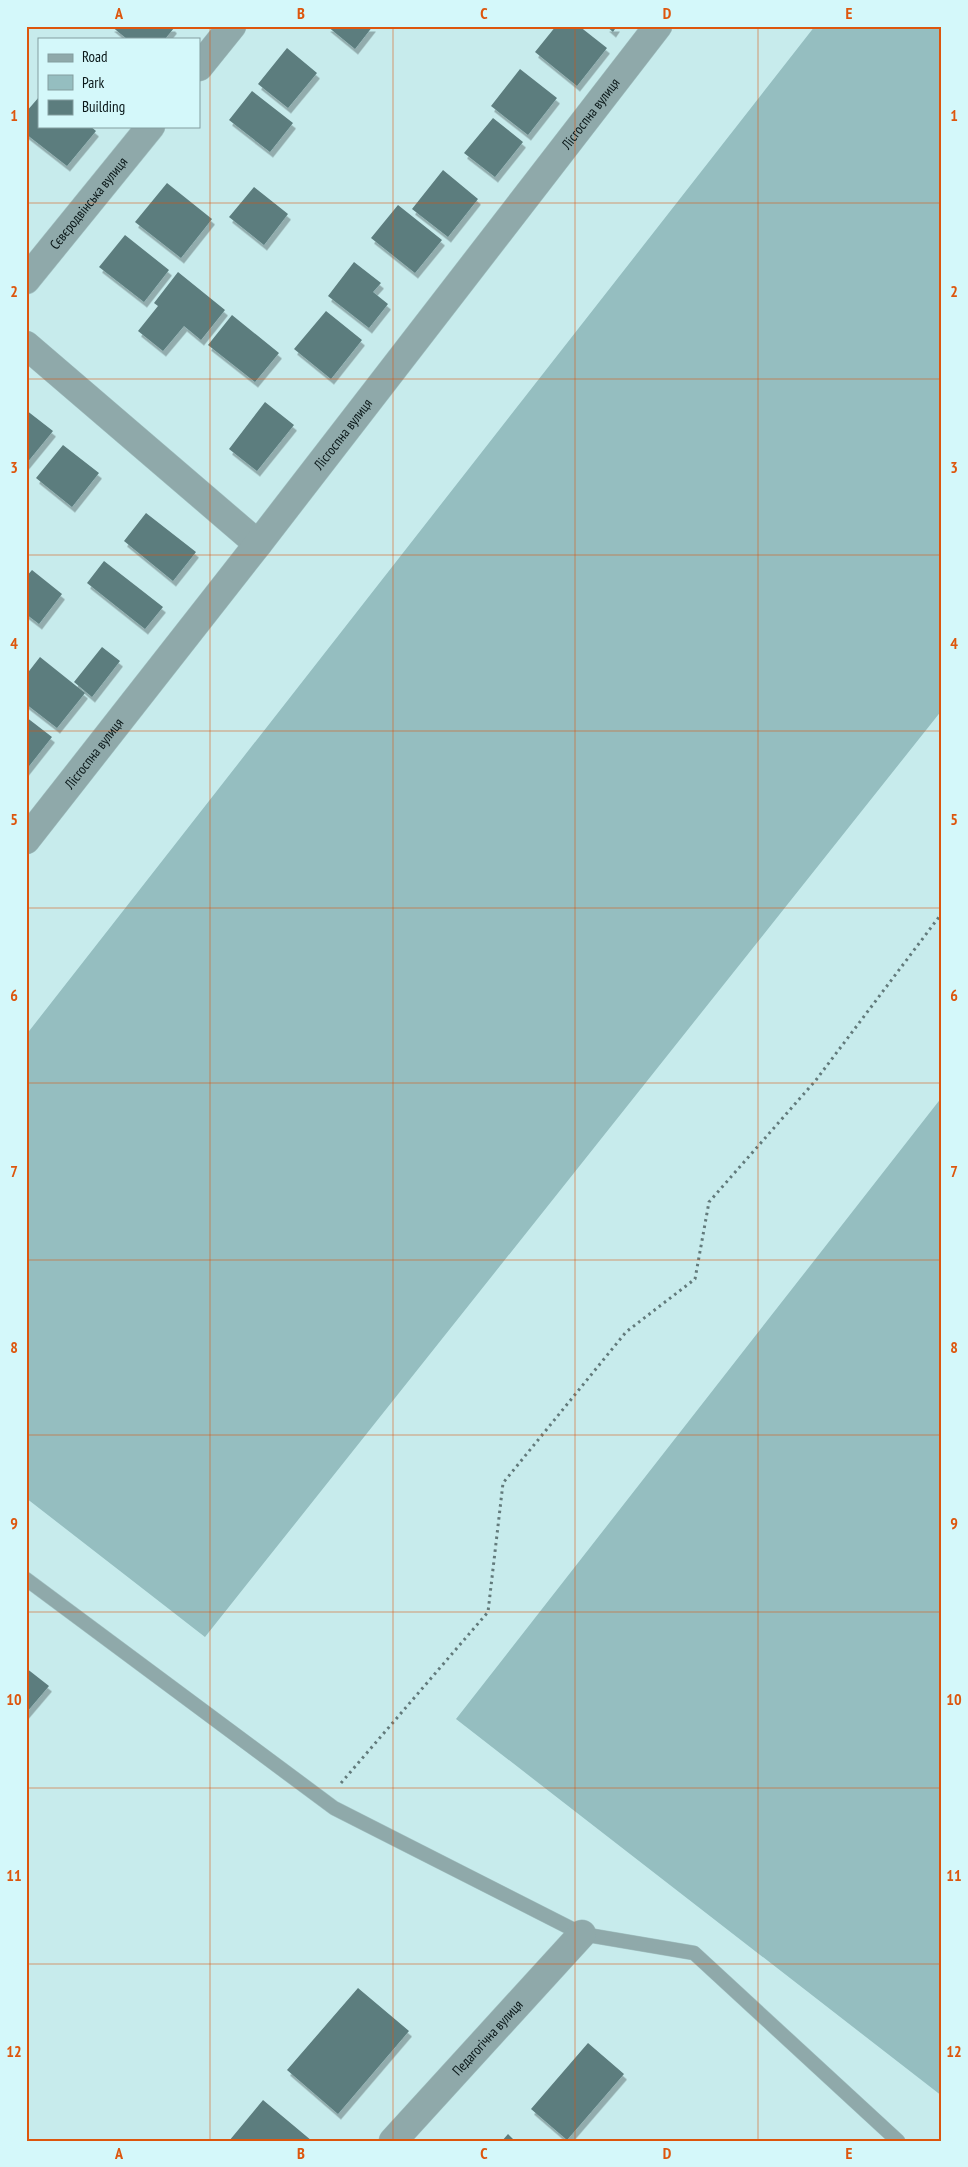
<svg xmlns="http://www.w3.org/2000/svg" width="968" height="2167" viewBox="0 0 968 2167" font-family="'PT Sans Narrow',sans-serif">
<style>
.green{fill:#95bec0}
.building{fill:#5c7d7e;filter:url(#shadow)}
.lines{fill:none;stroke-linecap:round;stroke-linejoin:round}
.service-casing{stroke:#a5c5c6;stroke-width:15}
.minor-casing{stroke:#a5c5c6;stroke-width:29}
.tertiary-casing{stroke:#a5c5c6;stroke-width:29}
.path{stroke:#627a7b;stroke-width:3;stroke-dasharray:2.5 4;stroke-linecap:butt}
.service{stroke:#8fa9aa;stroke-width:14}
.minor{stroke:#8fa9aa;stroke-width:28}
.tertiary{stroke:#8fa9aa;stroke-width:28}
.grid{fill:none;stroke:#dd560d;stroke-width:1;stroke-opacity:0.55}
.labels{text-anchor:middle;stroke-width:4;stroke-linejoin:round;paint-order:stroke}
.street-label{font-size:14px;fill:#091617;stroke:#d4f8fa}
.neatline{fill:none;stroke:#dd560d;stroke-width:2}
.grid-label{font-size:16px;text-anchor:middle;font-weight:bold;fill:#dd560d}
</style>
<defs>
<filter id="shadow"><feDropShadow dx="3" dy="5.5" stdDeviation="0" flood-color="#0004"/></filter>
</defs>
<rect width="100%" height="100%" fill="#c7ebec"/>
<path class="green" d="M815,26H942V710L205,1637L26,1498V1035Z
M942,1097V2096L456,1719Z"/>
<path class="building" d="M111,26H172L174,28L165,39H127Z
M327,26H373L355,49Z
M556,26H579L607,48L577,86L535,52Z
M606,26H617L613,32Z
M287,48L317,73L288,108L258,84Z
M520,69L557,98L528,135L491,106Z
M252,91L293,123L270,152L229,120Z
M39,97V126H90L96,131L67,166L26,134V112Z
M493,118L523,142L495,177L464,153Z
M443,170L478,199L448,237L412,209Z
M167,183L212,219L181,258L135,222Z
M254,187L288,214L264,245L229,217Z
M398,205L442,240L415,273L371,238Z
M125,235L169,270L144,302L99,267Z
M354,262L381,283L373,292L388,304L369,328L328,296Z
M178,272L225,310L201,340L184,326L163,351L138,331L158,306L154,303Z
M326,311L362,340L331,379L294,349Z
M232,315L279,353L255,382L208,345Z
M265,402L294,425L257,471L229,449Z
M26,410L53,431L26,464Z
M63,445L99,473L72,507L36,478Z
M146,513L196,552L173,581L124,541Z
M104,561L163,607L145,629L87,583Z
M32,570L62,594L39,624L26,614V577Z
M102,647L120,661L92,697L74,682Z
M40,657L85,693L57,728L26,704V675Z
M26,717L52,737L26,770Z
M26,1668L49,1686L26,1713Z
M358,1988L409,2031L338,2114L287,2070Z
M588,2043L624,2074L567,2140L531,2109Z
M263,2100L312,2141H229Z
M508,2134L515,2141H502Z"/>
<g class="lines">
<defs>
<path id="service" d="M26,1579L334,1808L582,1934L694,1953L898,2141"/>
<g id="minor">
<path d="M26,345L258,544"/>
<path id="s1" d="M26,840L258,544L658,26"/>
<path id="s2" d="M393,2141L582,1934"/>
</g>
<g id="tertiary">
<path d="M199,67L232,26"/>
<path id="s3" d="M26,280L151,126"/>
</g>
</defs>
<use href="#service" class="service-casing"/>
<use href="#minor" class="minor-casing"/>
<use href="#tertiary" class="tertiary-casing"/>
<path class="path" d="M341,1783L488,1612L503,1483L626,1332L695,1279L709,1202L816,1080L942,913"/>
<use href="#service" class="service"/>
<use href="#minor" class="minor"/>
<use href="#tertiary" class="tertiary"/>
</g>
<path class="grid" d="M210,26V2141M393,26V2141M575,26V2141M758,26V2141M26,203H942M26,379H942M26,555H942M26,731H942M26,908H942M26,1083H942M26,1260H942M26,1435H942M26,1612H942M26,1788H942M26,1964H942"/>
<g class="labels">
<g class="street-label">
<text dy="5" stroke="none"><textPath href="#s1" startOffset="920">Лісгоспна вулиця</textPath></text>
<text dy="5" stroke="none"><textPath href="#s3" startOffset="99">Сєвєродвінська вулиця</textPath></text>
<text dy="5" stroke="none"><textPath href="#s1" startOffset="515">Лісгоспна вулиця</textPath></text>
<text dy="5" stroke="none"><textPath href="#s1" startOffset="110">Лісгоспна вулиця</textPath></text>
<text dy="5" stroke="none"><textPath href="#s2" startOffset="140">Педагогічна вулиця</textPath></text>
</g>
</g>
<rect width="968" height="2167" fill="none" stroke="#d4f8fa" stroke-width="55"/>
<rect x="38" y="38" width="162" height="90" fill="#d4f8fa" stroke="#839e9f"/>
<rect x="48" y="54" width="25" height="8" fill="#8fa9aa" stroke="#839e9f"/>
<text x="82" y="62" font-size="15" fill="#091617">Road</text>
<rect x="48" y="75" width="25" height="15" fill="#95bec0" stroke="#839e9f"/>
<text x="82" y="88" font-size="15" fill="#091617">Park</text>
<rect x="48" y="100" width="25" height="15" fill="#5c7d7e" stroke="#839e9f"/>
<text x="82" y="112" font-size="15" fill="#091617">Building</text>
<rect x="28" y="28" width="912" height="2112" class="neatline"/>
<g class="grid-label">
<text x="119" y="19">A</text>
<text x="301" y="19">B</text>
<text x="484" y="19">C</text>
<text x="667" y="19">D</text>
<text x="849" y="19">E</text>
<text x="14" y="121">1</text>
<text x="954" y="121">1</text>
<text x="14" y="297">2</text>
<text x="954" y="297">2</text>
<text x="14" y="473">3</text>
<text x="954" y="473">3</text>
<text x="14" y="649">4</text>
<text x="954" y="649">4</text>
<text x="14" y="825">5</text>
<text x="954" y="825">5</text>
<text x="14" y="1001">6</text>
<text x="954" y="1001">6</text>
<text x="14" y="1177">7</text>
<text x="954" y="1177">7</text>
<text x="14" y="1353">8</text>
<text x="954" y="1353">8</text>
<text x="14" y="1529">9</text>
<text x="954" y="1529">9</text>
<text x="14" y="1705">10</text>
<text x="954" y="1705">10</text>
<text x="14" y="1881">11</text>
<text x="954" y="1881">11</text>
<text x="14" y="2057">12</text>
<text x="954" y="2057">12</text>
<text x="119" y="2159">A</text>
<text x="301" y="2159">B</text>
<text x="484" y="2159">C</text>
<text x="667" y="2159">D</text>
<text x="849" y="2159">E</text>
</g>
</svg>
